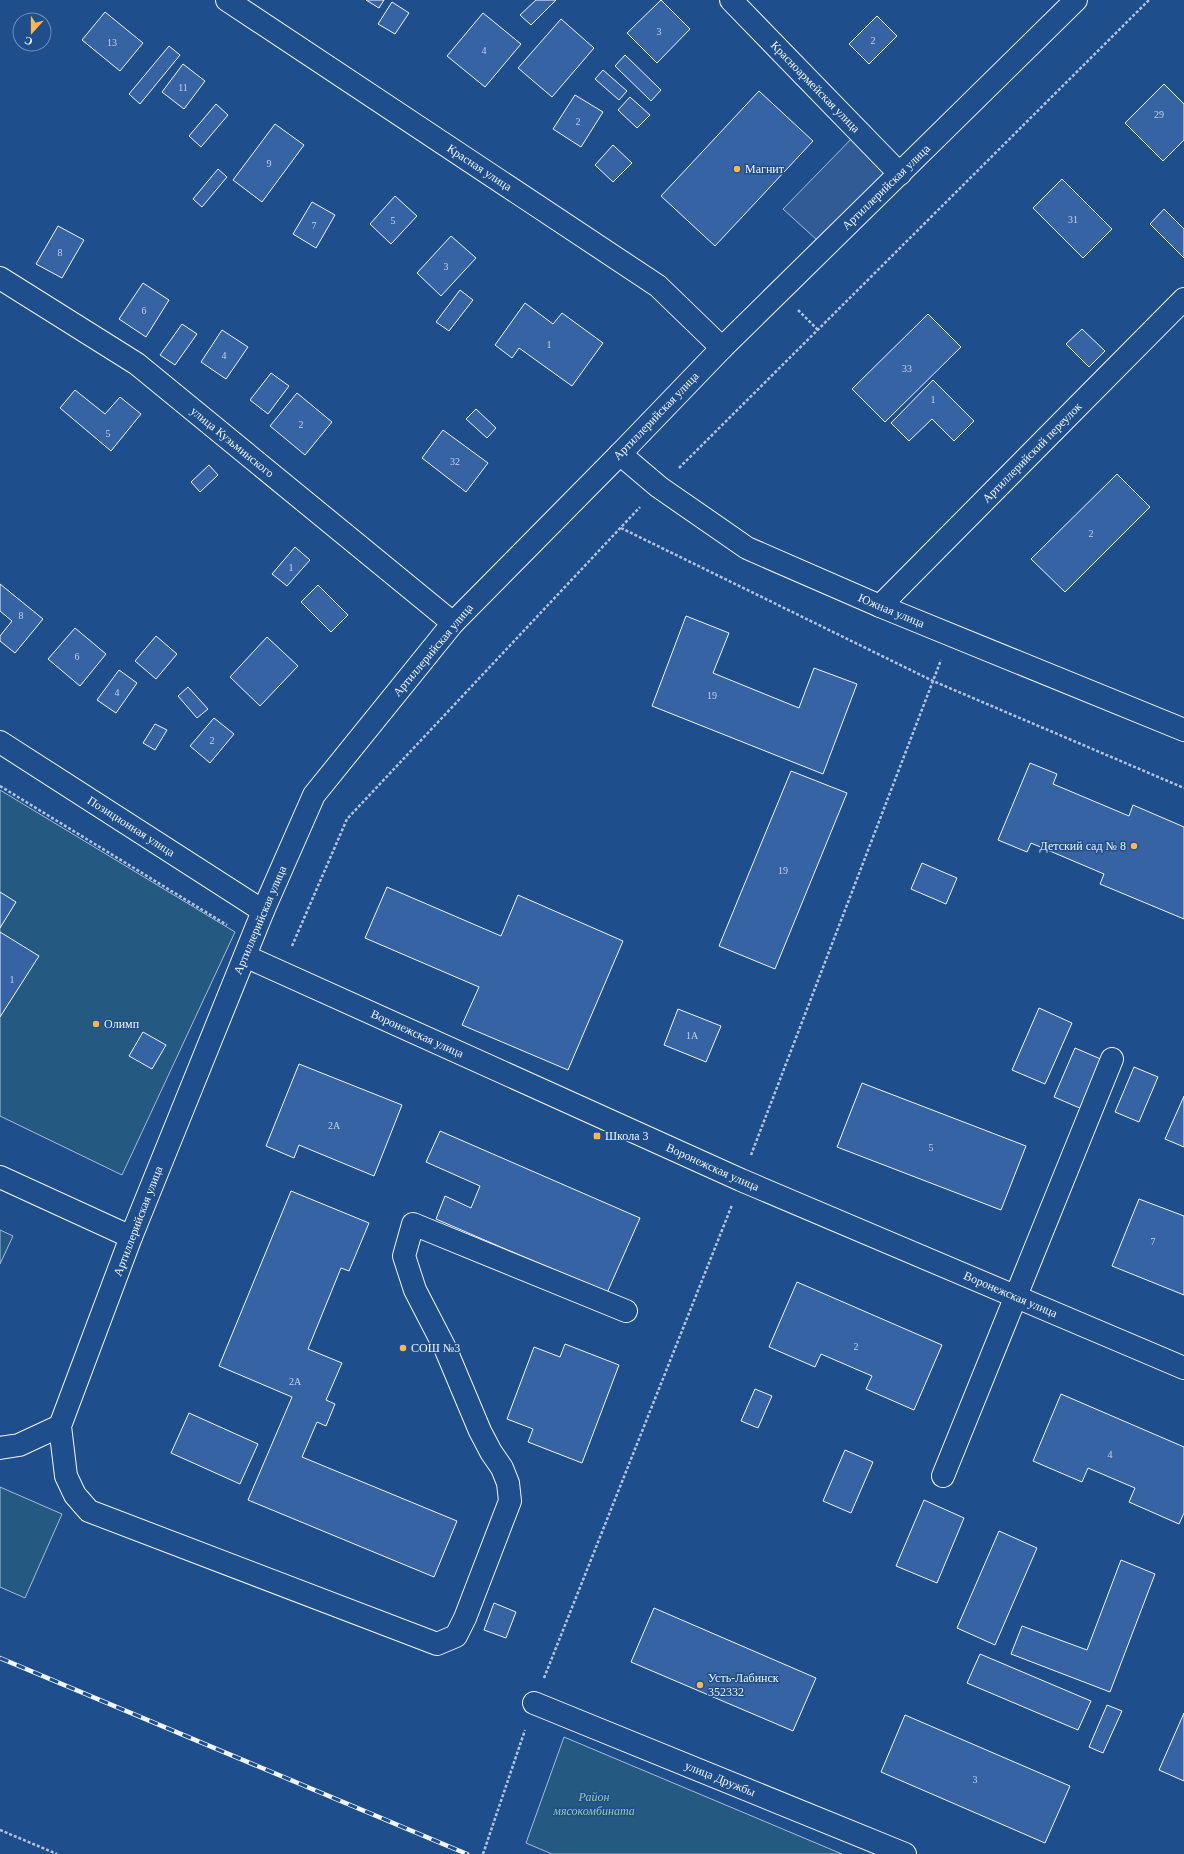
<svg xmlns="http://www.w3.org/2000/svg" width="1184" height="1854" viewBox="0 0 1184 1854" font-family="'Times New Roman',serif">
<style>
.green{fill:#245a82;stroke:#a8bbd7}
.parking{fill:#305b95;stroke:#a8bbd7}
.building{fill:#3563a3;stroke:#f2f6ff}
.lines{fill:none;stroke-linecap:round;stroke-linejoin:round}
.minor-casing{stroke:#f2f6ff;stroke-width:24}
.major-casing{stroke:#f2f6ff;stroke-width:24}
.path{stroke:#b3c4dc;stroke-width:2.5;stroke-dasharray:3 2;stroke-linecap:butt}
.minor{stroke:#1f4e8c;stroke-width:22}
.major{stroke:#1f4e8c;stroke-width:22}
.rail-casing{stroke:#f2f6ff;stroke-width:4.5}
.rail{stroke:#1f4e8c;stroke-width:3;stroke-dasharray:9;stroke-linecap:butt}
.poi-dot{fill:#ffb74d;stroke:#1f4e8c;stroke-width:1.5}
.labels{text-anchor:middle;stroke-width:3;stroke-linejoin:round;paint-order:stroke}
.number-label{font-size:10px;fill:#c3d1e8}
.street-label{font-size:12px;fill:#f2f6ff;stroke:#1f4e8c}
.poi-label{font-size:12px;fill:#f2f6ff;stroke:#1f4e8c;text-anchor:start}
.park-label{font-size:12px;font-style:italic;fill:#97c8a6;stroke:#1f4e8c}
</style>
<rect width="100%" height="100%" fill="#1f4e8c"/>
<path class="green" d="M0,790L235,932L122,1175L0,1116Z
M0,1230L13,1236L0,1264Z
M0,1487L62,1514L25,1598L0,1587Z
M564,1737L842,1854H552L526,1843Z"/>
<path class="parking" d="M858,132L893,167L817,240L783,209Z"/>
<path class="building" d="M366,0H384L379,8Z
M536,0H556L531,25L520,15Z
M661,0L690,29L657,63L627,33Z
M392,2L409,13L395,34L378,24Z
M105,12L143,43L120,71L82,40Z
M483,13L521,44L485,87L447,56Z
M877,16L897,36L869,64L849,44Z
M561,19L594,48L552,97L518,68Z
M169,46L180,55L140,104L129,94Z
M625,55L661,90L651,101L615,66Z
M183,64L205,81L184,109L162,92Z
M603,70L627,91L619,100L595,79Z
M1164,84L1184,104V140L1163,161L1125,123Z
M759,91L813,141L715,246L661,196Z
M575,95L603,112L581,147L553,129Z
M630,97L650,115L637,128L618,110Z
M216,104L228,115L201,147L189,136Z
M275,124L304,145L262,202L233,180Z
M613,145L632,163L613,182L595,165Z
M218,169L227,177L202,207L193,199Z
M1062,179L1112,229L1083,258L1033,208Z
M395,196L417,216L391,244L370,224Z
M312,202L335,215L316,248L293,234Z
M1164,209L1184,229V258L1150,224Z
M58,226L84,240L62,278L36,264Z
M451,236L476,258L441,296L417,273Z
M143,283L169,300L146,337L119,319Z
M460,290L473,300L449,331L436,322Z
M525,303L553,324L562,313L603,343L572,386L519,348L512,358L495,345Z
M928,314L961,347L885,422L852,389Z
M182,324L197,334L175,365L160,355Z
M1082,329L1105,351L1089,367L1066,344Z
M222,330L248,347L226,379L201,362Z
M271,373L289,386L268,414L250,400Z
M933,380L974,421L954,441L932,419L909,441L891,423Z
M75,390L105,414L120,397L141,414L111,451L60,408Z
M297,393L332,422L305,455L270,426Z
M476,409L496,428L487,438L466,419Z
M443,430L488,463L466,492L422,458Z
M209,465L218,475L200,492L191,482Z
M1117,474L1150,507L1065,592L1031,559Z
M295,547L310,560L287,586L272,574Z
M0,584L43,619L15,653L0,641V636L12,621L0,611Z
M318,585L348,615L331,632L301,602Z
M686,616L729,633L713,673L799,708L814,668L857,684L823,774L652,706Z
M75,628L106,654L80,686L48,659Z
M156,636L177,654L156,679L135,661Z
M267,637L298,666L260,706L230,677Z
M119,670L137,683L116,713L97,700Z
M188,687L208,709L197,718L178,696Z
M214,718L234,734L210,763L190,746Z
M155,724L167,730L155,750L143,743Z
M1030,763L1057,774L1053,784L1129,816L1133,805L1184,827V919L1100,884L1104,874L1031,843L1027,852L998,840Z
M791,771L847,793L775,969L719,946Z
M922,863L957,878L946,904L911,889Z
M387,887L501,936L518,895L623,941L568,1070L462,1025L479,987L365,938Z
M0,892L16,902L0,928Z
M0,932L39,956L0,1017Z
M1039,1008L1072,1023L1045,1084L1012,1070Z
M678,1009L721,1026L706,1062L664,1045Z
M143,1032L166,1045L152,1069L129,1056Z
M1075,1048L1103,1060L1082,1109L1054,1097Z
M299,1064L402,1105L374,1176L299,1145L294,1158L266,1146Z
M1134,1067L1158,1077L1139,1122L1115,1112Z
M862,1083L1026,1146L1001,1210L837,1147Z
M1184,1096V1147L1165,1139Z
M440,1131L640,1218L607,1293L436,1219L445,1196L471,1208L480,1186L426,1162Z
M291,1191L369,1223L349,1271L341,1268L308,1349L342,1363L326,1400L335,1404L326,1426L317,1422L302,1457L457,1521L434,1577L248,1500L292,1397L219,1366Z
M1139,1199L1184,1216V1295L1112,1266Z
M797,1282L942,1345L914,1410L866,1389L872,1376L821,1354L815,1367L769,1347Z
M565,1344L619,1365L582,1463L528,1442L533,1429L507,1419L534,1347L560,1357Z
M755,1389L772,1396L758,1428L741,1421Z
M1061,1394L1184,1447V1513L1179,1524L1129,1502L1135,1488L1088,1468L1082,1482L1033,1461Z
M189,1413L258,1444L240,1484L171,1453Z
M845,1450L873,1462L851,1513L823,1501Z
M924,1500L964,1518L937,1583L896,1566Z
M999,1531L1037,1548L995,1645L957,1628Z
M1121,1560L1155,1574L1110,1692L1011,1654L1022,1626L1087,1650Z
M494,1603L516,1612L506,1638L484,1630Z
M654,1608L816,1678L793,1731L631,1662Z
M980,1654L1091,1701L1078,1730L967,1683Z
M1107,1705L1122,1711L1103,1753L1089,1747Z
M1184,1713V1781L1159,1770Z
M905,1715L1070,1786L1045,1843L881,1772Z"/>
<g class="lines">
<defs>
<g id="minor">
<path id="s1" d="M731,0L900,174"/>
<path id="s2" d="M0,278L137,364L453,623"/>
<path d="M620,454L453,623L314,795L263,911L131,1237L60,1426L66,1476L75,1495L89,1511L437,1644L456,1636L465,1618L510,1501L508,1483L502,1468L491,1452L480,1431L446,1350L415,1290L404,1256L413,1224L626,1311"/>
<path id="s3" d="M880,606L1184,299"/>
<path id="s4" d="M0,742L263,911"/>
<path id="s5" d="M245,956L741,1180L1184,1368"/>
<path d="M0,1177L131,1237"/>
<path d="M0,1448L19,1445L60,1426"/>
<path d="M943,1476L1112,1059"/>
<path id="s6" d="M534,1703L905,1854"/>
</g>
<g id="major">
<path id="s7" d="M227,0L658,286L722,348"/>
<path id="s8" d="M1076,0L722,348L620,454L659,487L747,548L880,606L1184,730"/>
</g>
</defs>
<use href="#minor" class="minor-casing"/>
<use href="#major" class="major-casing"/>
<path class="path" d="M798,310L818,330
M679,468L1149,0
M621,528L933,681L1184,788
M0,786L227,925
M292,946L347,819L640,507
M751,1155L941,660
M544,1678L732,1205
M0,1830L57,1854
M483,1854L525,1730"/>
<use href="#minor" class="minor"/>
<use href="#major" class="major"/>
<defs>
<path id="rail" d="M0,1658L467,1854"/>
</defs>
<use href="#rail" class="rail-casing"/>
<use href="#rail" class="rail"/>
</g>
<g class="poi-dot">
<circle cx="737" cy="169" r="4"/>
<circle cx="1134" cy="846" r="4"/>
<circle cx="96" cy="1024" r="4"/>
<rect x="593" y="1132" width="8" height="8" rx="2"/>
<circle cx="403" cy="1348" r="4"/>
<circle cx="700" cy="1685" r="4"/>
</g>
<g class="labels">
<g class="number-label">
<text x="659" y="35">3</text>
<text x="873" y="44">2</text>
<text x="112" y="46">13</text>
<text x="484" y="54">4</text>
<text x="183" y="91">11</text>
<text x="1159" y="118">29</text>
<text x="578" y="125">2</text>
<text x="269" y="167">9</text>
<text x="1073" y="223">31</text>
<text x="393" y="224">5</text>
<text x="314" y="229">7</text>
<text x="60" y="256">8</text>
<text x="446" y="270">3</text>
<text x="144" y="314">6</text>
<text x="549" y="348">1</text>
<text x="224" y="359">4</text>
<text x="907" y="372">33</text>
<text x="933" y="403">1</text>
<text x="301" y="428">2</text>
<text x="108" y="437">5</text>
<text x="455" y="465">32</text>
<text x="1091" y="537">2</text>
<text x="291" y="571">1</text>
<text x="21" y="619">8</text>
<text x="77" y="660">6</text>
<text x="117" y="696">4</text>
<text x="712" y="699">19</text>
<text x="212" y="744">2</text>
<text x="783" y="874">19</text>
<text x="12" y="983">1</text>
<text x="692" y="1039">1А</text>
<text x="334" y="1129">2А</text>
<text x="931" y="1151">5</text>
<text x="1153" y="1245">7</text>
<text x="856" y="1350">2</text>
<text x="295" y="1385">2А</text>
<text x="1110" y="1458">4</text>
<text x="975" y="1783">3</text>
</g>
<g class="street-label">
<text dy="4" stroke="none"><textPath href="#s1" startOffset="121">Красноармейская улица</textPath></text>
<text dy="4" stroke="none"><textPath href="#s7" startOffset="303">Красная улица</textPath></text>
<text transform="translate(886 187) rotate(-44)" y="4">Артиллерийская улица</text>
<text transform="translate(656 416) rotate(-46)" y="4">Артиллерийская улица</text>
<text dy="4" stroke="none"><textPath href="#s2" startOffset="285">улица Кузьминского</textPath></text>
<text dy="4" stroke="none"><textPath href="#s3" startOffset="216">Артиллерийский переулок</textPath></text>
<text dy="4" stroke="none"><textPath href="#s8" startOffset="959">Южная улица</textPath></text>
<text transform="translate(433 650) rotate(-50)" y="4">Артиллерийская улица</text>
<text dy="4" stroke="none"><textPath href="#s4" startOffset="156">Позиционная улица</textPath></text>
<text transform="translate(260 920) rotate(-67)" y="4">Артиллерийская улица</text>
<text dy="4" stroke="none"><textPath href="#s5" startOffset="189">Воронежская улица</textPath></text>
<text dy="4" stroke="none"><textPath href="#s5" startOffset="513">Воронежская улица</textPath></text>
<text transform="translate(138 1221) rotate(-69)" y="4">Артиллерийская улица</text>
<text dy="4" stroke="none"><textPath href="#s5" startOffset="837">Воронежская улица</textPath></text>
<text dy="4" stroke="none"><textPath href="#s6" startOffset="201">улица Дружбы</textPath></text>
</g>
<g class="poi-label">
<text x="745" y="173">Магнит</text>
<text x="1126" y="850" text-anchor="end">Детский сад № 8</text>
<text x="104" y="1028">Олимп</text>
<text x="605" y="1140">Школа 3</text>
<text x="411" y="1352">СОШ №3</text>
<text x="708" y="1682">Усть-Лабинск<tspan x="708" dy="14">352332</tspan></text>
</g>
<g class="park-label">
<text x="594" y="1801">Район<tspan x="594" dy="14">мясокомбината</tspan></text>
</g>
</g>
<g transform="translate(32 32) rotate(201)"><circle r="19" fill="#1f4e8c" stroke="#7391ba"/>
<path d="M0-3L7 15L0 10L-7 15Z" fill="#ffb74d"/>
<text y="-6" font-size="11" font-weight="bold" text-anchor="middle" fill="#f2f6ff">С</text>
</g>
</svg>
